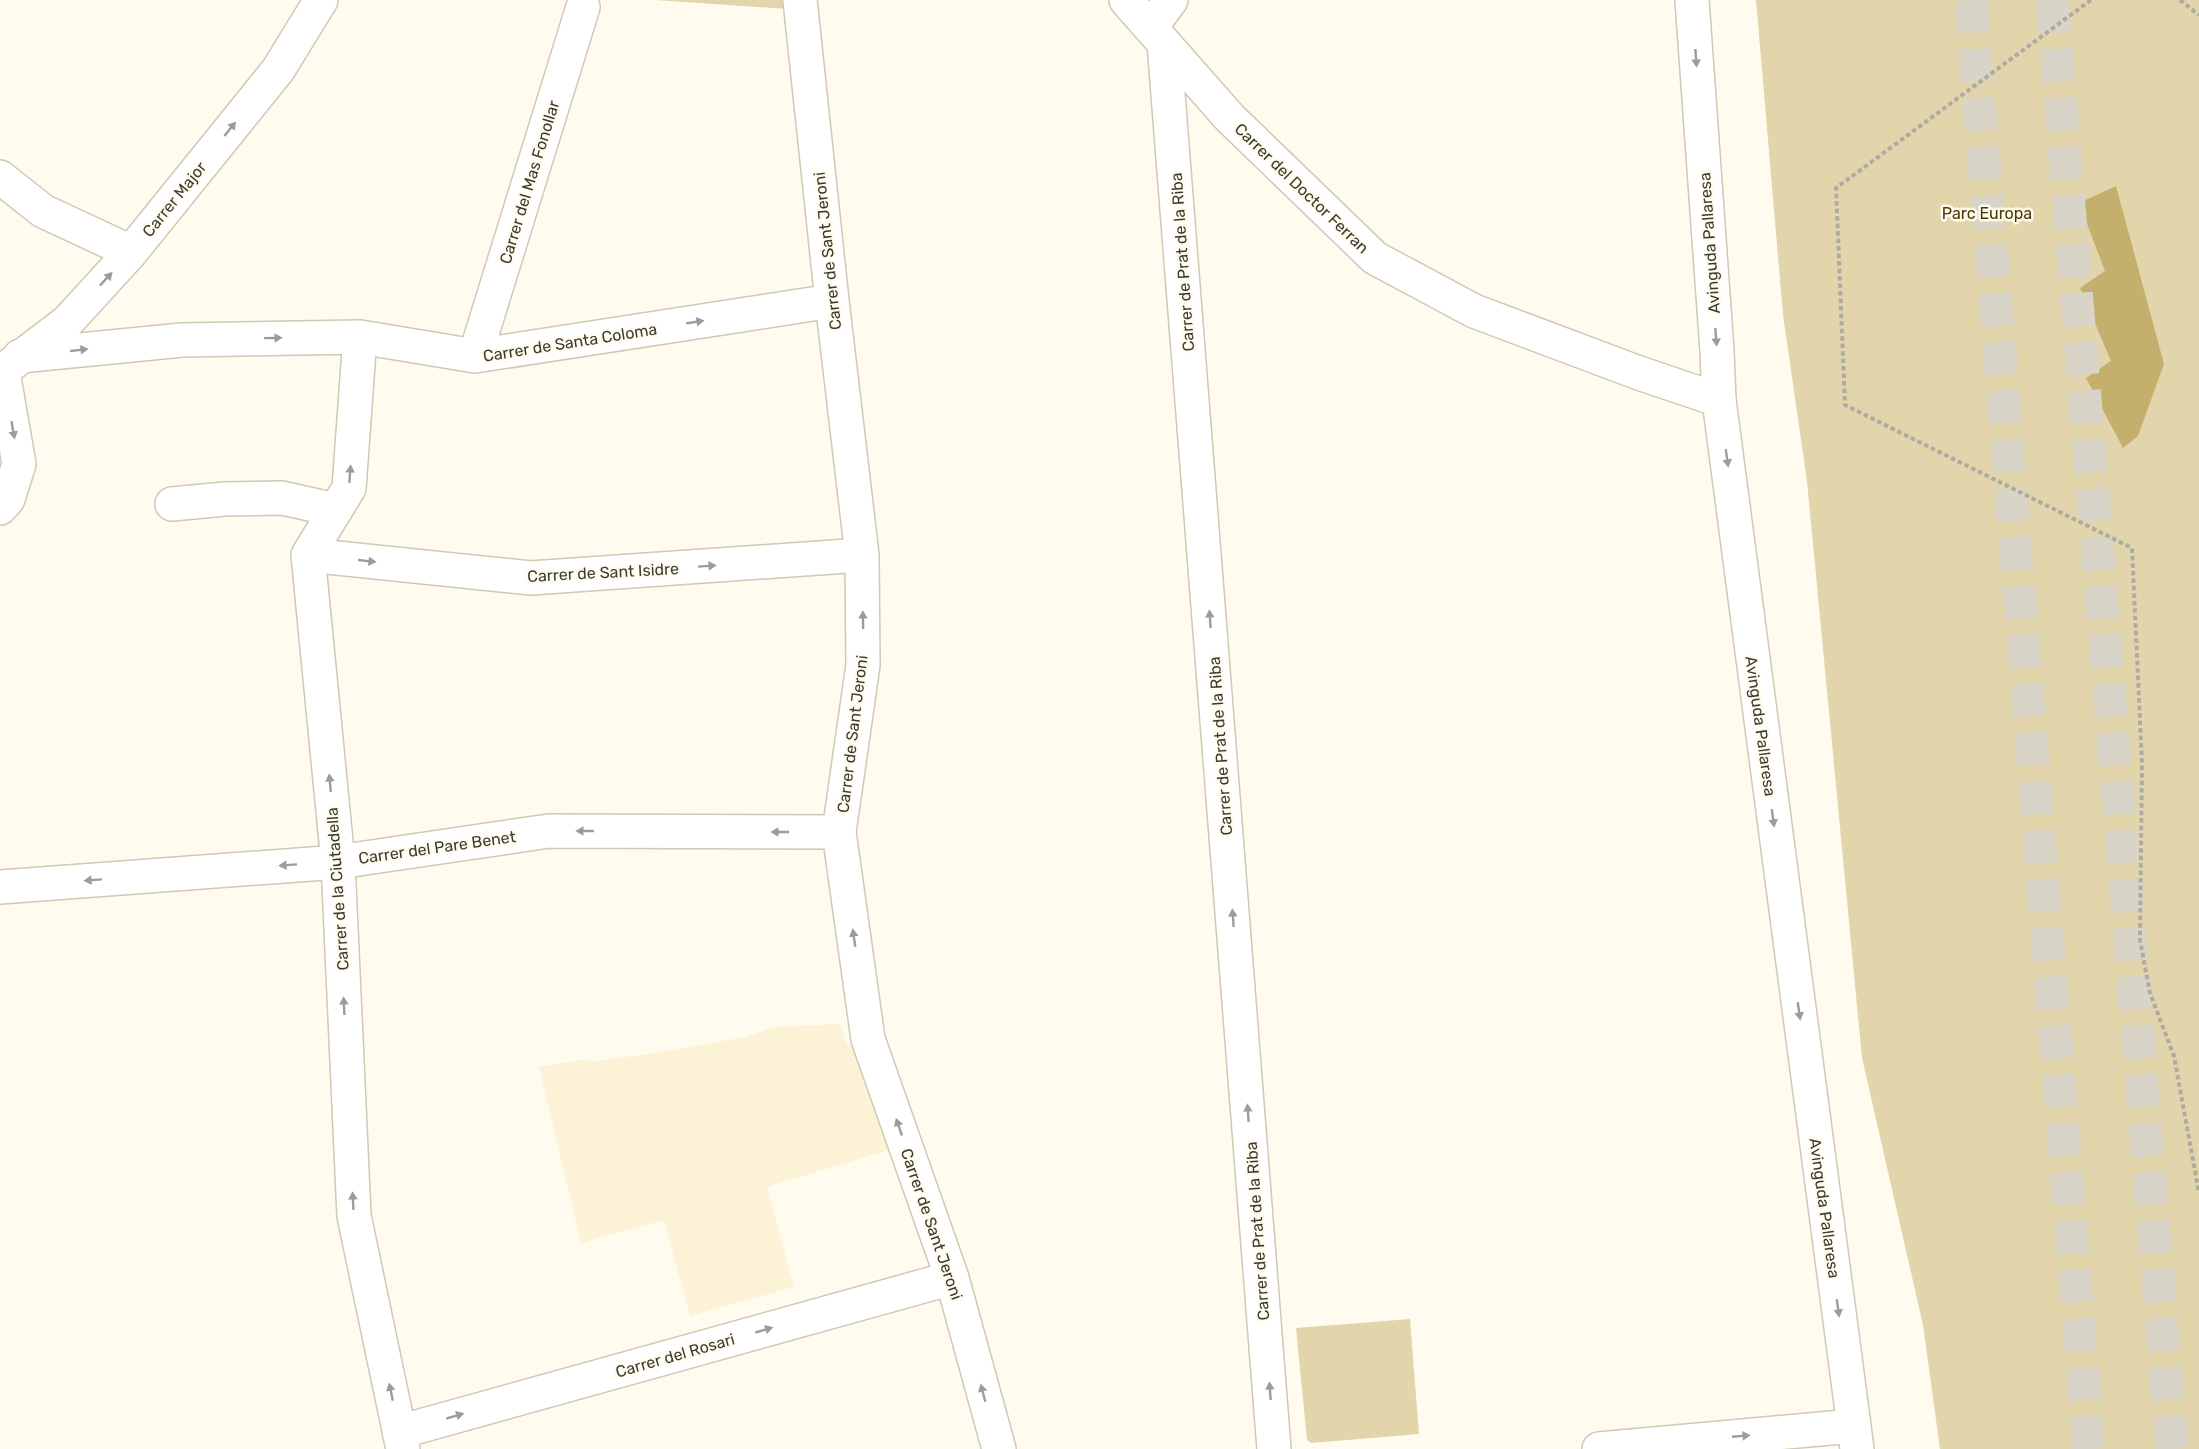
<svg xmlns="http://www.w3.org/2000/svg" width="2199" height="1449" viewBox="0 0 2199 1449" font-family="Rubik,sans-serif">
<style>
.built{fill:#fcf3d7}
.green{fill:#e2d5ab}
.water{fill:#c4af6c}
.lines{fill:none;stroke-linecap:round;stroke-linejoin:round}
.trunk-tunnel{stroke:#d8d4c8;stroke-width:33;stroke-dasharray:33 16;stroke-linecap:butt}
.minor-casing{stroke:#cfc9b5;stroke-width:36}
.tertiary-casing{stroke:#cfc9b5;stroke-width:36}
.path{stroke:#aeaba0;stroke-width:4;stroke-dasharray:4.5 3;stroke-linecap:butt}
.minor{stroke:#fff;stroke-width:33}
.tertiary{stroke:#fff;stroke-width:33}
.oneway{fill:#9e9c98}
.labels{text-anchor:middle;stroke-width:5;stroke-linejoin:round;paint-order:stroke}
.street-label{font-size:16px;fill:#3c3a31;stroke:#fffbee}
.park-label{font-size:16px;fill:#4a3b02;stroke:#fffbee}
</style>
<rect width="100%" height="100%" fill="#fffbee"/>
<path class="built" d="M840,1024L845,1040L849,1046L853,1044L878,1108L874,1110L889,1150L767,1187L794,1287L690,1316L664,1220L581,1243L539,1067L578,1060L597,1061L646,1054L746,1037L773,1027Z"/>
<path class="green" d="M656,0H786L787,9Z
M1756,0H2199V1449H1940L1923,1325L1862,1058L1807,481L1783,315Z
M1410,1319L1419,1434L1311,1443L1307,1440L1296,1328Z"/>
<path class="water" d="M2116,186L2164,364L2138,436L2123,448L2086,378L2111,361L2080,288L2105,271L2079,203Z"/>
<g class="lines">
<path class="trunk-tunnel" d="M1971,0L2089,1449
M2052,0L2172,1449"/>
<defs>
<path id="minor" d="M800,0L832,301L862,555L863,665L839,832L868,1039L952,1278L999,1449
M1126,0L1230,118L1375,258L1474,311L1639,373L1719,400
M1151,27L1171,0
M1164,43L1274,1449
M0,177L43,211L131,252
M360,337L349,488L308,555L338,862L354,1216L403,1449
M20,356L182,340L360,337L475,356L832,301
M475,356L583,7
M0,373L68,321L131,252L278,70L321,0
M172,504L225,499L282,498L336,510
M0,508L8,499L19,464L3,372
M308,555L531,578L862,555
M0,887L338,862L549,831L839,832
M399,1432L952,1278
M1599,1449L1853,1426"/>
<path id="tertiary" d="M1692,0L1717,351L1719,400L1857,1449"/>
</defs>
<use href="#minor" class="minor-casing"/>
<use href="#tertiary" class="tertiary-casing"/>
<path class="path" d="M2091,0L1836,188L1845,405L2132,548L2142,764L2140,940L2150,993L2174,1056L2199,1193
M2180,0L2199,15"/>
<use href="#minor" class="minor"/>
<use href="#tertiary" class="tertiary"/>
</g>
<defs><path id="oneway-solid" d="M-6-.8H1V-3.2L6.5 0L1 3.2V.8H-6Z" transform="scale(1.5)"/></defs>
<g class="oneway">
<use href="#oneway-solid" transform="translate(1696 58) rotate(86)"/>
<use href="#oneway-solid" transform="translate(230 129) rotate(-51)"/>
<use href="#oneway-solid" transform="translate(106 279) rotate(-47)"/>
<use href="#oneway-solid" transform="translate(695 322) rotate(-9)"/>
<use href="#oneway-solid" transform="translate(1716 337) rotate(86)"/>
<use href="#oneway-solid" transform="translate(273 338) rotate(-1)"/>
<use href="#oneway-solid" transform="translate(79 350) rotate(-6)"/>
<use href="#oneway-solid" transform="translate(13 430) rotate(80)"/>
<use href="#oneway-solid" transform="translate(1727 458) rotate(82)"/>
<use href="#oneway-solid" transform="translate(350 474) rotate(-86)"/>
<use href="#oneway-solid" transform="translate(367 561) rotate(6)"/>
<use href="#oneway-solid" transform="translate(707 566) rotate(-4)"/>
<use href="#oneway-solid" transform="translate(1210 619) rotate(-94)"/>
<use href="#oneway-solid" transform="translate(863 620) rotate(-91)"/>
<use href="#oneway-solid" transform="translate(330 783) rotate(-95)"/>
<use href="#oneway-solid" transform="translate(1773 818) rotate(82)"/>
<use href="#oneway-solid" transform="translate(585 831) rotate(-180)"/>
<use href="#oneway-solid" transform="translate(780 832) rotate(-180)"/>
<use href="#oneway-solid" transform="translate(288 865) rotate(176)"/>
<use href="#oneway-solid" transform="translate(93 880) rotate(176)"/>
<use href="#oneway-solid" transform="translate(1233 918) rotate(-94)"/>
<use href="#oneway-solid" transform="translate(854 938) rotate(-98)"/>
<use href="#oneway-solid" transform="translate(344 1006) rotate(-93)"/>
<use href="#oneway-solid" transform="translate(1799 1011) rotate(82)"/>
<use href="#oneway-solid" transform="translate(1248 1113) rotate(-94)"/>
<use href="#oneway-solid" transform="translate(899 1127) rotate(-109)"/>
<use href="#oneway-solid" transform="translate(353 1201) rotate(-93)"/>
<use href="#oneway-solid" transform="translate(1838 1308) rotate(82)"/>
<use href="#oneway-solid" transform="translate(764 1330) rotate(-16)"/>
<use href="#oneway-solid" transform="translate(1270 1391) rotate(-94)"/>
<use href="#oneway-solid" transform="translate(391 1392) rotate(-102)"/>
<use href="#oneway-solid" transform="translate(983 1393) rotate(-105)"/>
<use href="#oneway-solid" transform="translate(455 1416) rotate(-16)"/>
<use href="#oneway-solid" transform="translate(1741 1436) rotate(-5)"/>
</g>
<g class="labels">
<g class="street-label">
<text transform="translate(529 182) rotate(-73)" y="6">Carrer del Mas Fonollar</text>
<text transform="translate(1302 188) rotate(44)" y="6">Carrer del Doctor Ferran</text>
<text transform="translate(174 199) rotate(-51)" y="6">Carrer Major</text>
<text transform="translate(1709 243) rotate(-94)" y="6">Avinguda Pallaresa</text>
<text transform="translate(827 251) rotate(-96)" y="6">Carrer de Sant Jeroni</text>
<text transform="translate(1182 262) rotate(-94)" y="6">Carrer de Prat de la Riba</text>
<text transform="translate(570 342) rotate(-9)" y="6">Carrer de Santa Coloma</text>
<text transform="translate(603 572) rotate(-3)" y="6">Carrer de Sant Isidre</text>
<text transform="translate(1761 726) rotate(82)" y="6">Avinguda Pallaresa</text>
<text transform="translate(852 734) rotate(-83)" y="6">Carrer de Sant Jeroni</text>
<text transform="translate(1220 746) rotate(-94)" y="6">Carrer de Prat de la Riba</text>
<text transform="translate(437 847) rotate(-8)" y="6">Carrer del Pare Benet</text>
<text transform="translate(337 889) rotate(-94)" y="6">Carrer de la Ciutadella</text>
<text transform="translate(1825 1208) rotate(82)" y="6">Avinguda Pallaresa</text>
<text transform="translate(932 1224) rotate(71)" y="6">Carrer de Sant Jeroni</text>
<text transform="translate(1257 1231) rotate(-94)" y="6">Carrer de Prat de la Riba</text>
<text transform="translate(675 1355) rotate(-16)" y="6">Carrer del Rosari</text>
</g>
<g class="park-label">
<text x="1987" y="219">Parc Europa</text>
</g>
</g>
</svg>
